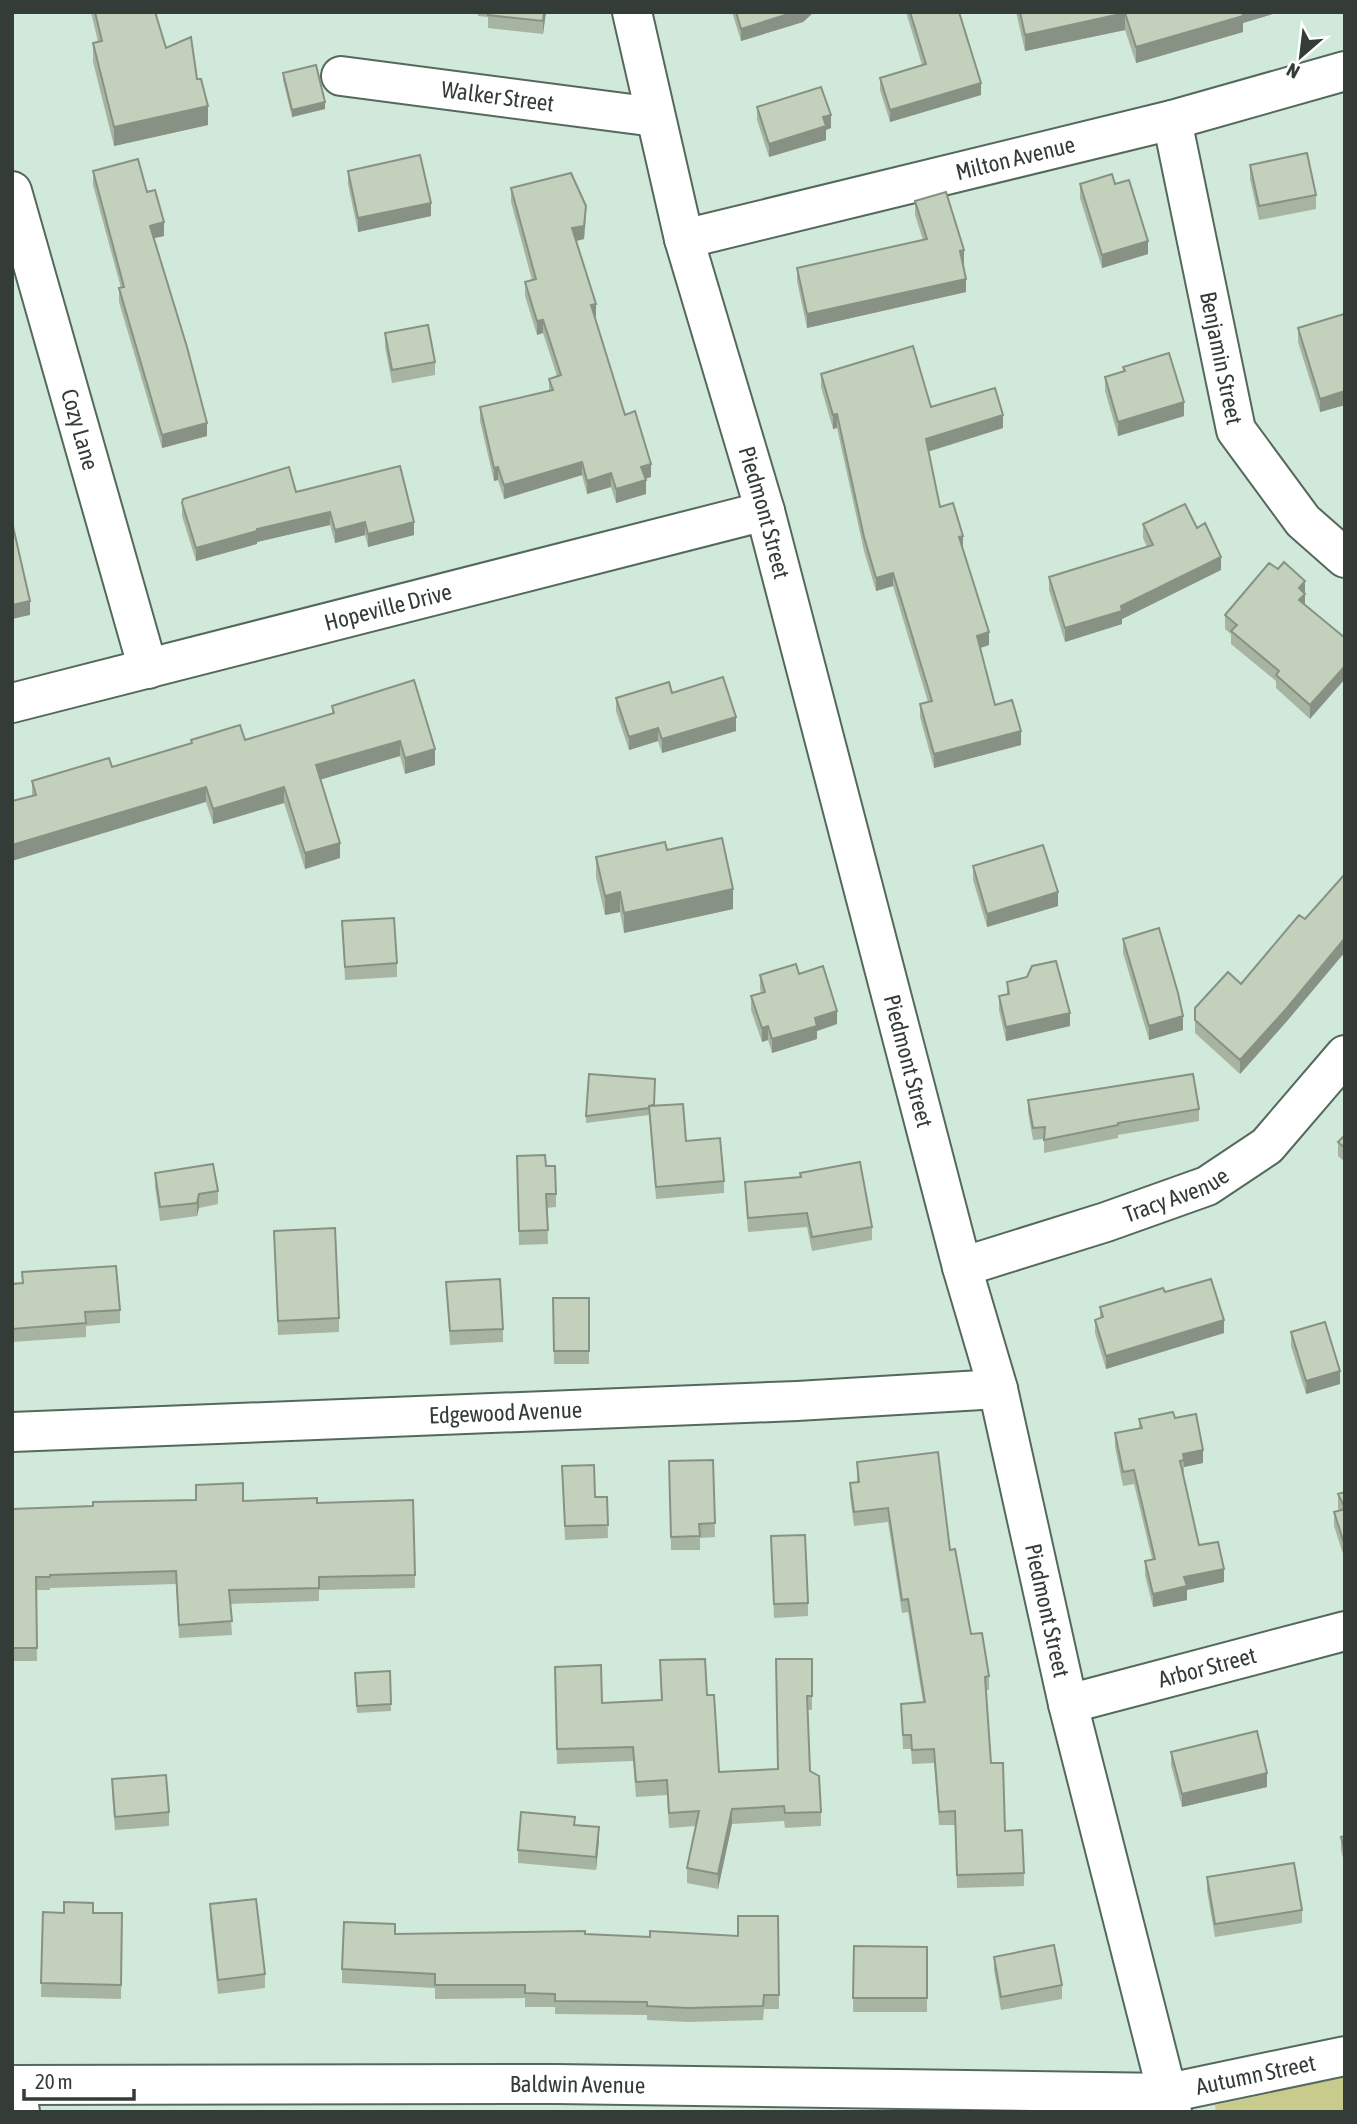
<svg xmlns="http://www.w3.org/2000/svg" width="1357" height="2124" viewBox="0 0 1357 2124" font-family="'Asap Condensed',sans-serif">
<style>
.green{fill:#c8cb8b}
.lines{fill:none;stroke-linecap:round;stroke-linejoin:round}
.minor-casing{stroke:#54695c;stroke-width:42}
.minor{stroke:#fff;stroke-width:38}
.wall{fill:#a8b4a2}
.shaded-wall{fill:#889284}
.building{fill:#c3d1bc;stroke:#889284;stroke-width:2}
.labels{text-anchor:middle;stroke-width:6;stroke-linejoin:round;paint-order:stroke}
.street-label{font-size:23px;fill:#333c36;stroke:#fff}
</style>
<rect width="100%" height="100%" fill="#d1e9db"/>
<path class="green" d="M1345,2077V2112H1216L1215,2105Z"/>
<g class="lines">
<defs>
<g id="minor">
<path id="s1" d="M632,12L684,239L765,511L962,1267L998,1389L1068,1704L1172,2112"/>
<path id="s2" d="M341,76L655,117"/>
<path id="s3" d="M1172,120L1236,430L1303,521L1345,558"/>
<path id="s4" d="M12,191L148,669"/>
<path id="s5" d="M684,239L1172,120L1345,71"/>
<path id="s6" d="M12,703L765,511"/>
<path id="s7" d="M962,1267L1106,1222L1207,1186L1267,1146L1345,1055"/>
<path id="s8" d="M12,1432L797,1401L998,1389"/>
<path id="s9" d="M1068,1704L1345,1631"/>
<path id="s10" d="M20,2112L15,2085L556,2084L1168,2093L1345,2056"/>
</g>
</defs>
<use href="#minor" class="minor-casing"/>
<use href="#minor" class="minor"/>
</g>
<path class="wall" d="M91,12H155L166,48L197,79L208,125L114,146L93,62V43L98,42Z
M478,12H546L543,34L488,28V17L478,16Z
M732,12H814L803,22L741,41Z
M906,12H959L981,95L890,122L880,90V78L922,65Z
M1016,12H1279L1243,23V32L1136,63L1125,30L1025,51Z
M283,73L325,109L292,117L283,80Z
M757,107L831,128L826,130V140L769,157L757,120Z
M1250,165L1316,195V209L1259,220L1250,179Z
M93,171L147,192L164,236L154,238L207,436L162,448L119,302V288H121L93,185Z
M348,171L431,216L358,232L348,184Z
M1080,184H1115L1148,254L1102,268L1080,198Z
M511,188L586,219L584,239L576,241L596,317H595L625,415L651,477L645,479L646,494L616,503L611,487L587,494L582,475L504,499L498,480L494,481L480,421V407L549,391V379L557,376L543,333L537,335L525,296V282L532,280L511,202Z
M915,201L964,264L966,292L807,328L797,281V268L923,240L915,215Z
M1345,318V405L1320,412L1298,342V328Z
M385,333L435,362V375L392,383L385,347Z
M1123,367L1184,416L1118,436L1105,391V377L1123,371Z
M821,374L1003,428L928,452L940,507L963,549L989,645L980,648L995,705L1021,745L934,768L920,717V704L928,702L893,586L876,591L864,551L837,428L833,429L821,387Z
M296,492L414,535L368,547L365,535L335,543L330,525L257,542V544L196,561L182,516V503Z
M1143,524L1197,528L1221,570L1122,619V624L1065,642L1049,590V577L1147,547L1143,538Z
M1278,569L1305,581V604L1345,638L1310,719L1276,688V681L1231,644V634L1225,629V615Z
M414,680L435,765L405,774L400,756L321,779L340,858L305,869L284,803L213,824L206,802L32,796V781L112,767L191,743V740H245L332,714V706Z
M616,698L736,731L662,753L658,741L629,750L616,711Z
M667,850L733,909L624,933L620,912L605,915L596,877V857Z
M973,866L1058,906L987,927L973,880Z
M1345,874V952L1287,1021L1240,1074L1195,1033V1008L1241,984L1305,919Z
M342,921L397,963V977L345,980Z
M1123,939L1183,1030L1149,1040L1123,953Z
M799,974L837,1024L817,1031V1039L772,1053L768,1040L762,1042L751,1010V996L761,993L760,989V975Z
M1007,982L1070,1026L1006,1041L999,1010V996L1007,994Z
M1028,1100L1199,1109V1121L1118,1135V1138L1044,1153V1139L1033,1140L1028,1112Z
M654,1105L686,1141L724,1181V1193L656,1199L649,1115L586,1123V1116Z
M1345,1135V1162L1338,1156V1142Z
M517,1156L546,1166L556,1194V1207L547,1208L548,1244L519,1245Z
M155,1173L218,1191V1204L199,1208L197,1216L160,1221L155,1186Z
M800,1173L872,1227V1240L812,1251L807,1227L748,1232L745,1195V1182L800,1177Z
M274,1231L339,1318V1332L278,1335Z
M22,1272L120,1310V1323L86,1326V1337L12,1342V1284L22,1283Z
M446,1282L503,1329V1342L450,1345Z
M1165,1292L1224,1333L1106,1369L1095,1333V1320L1100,1318V1307Z
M553,1298H589V1364H554Z
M1291,1332L1340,1384L1306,1394L1291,1346Z
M1175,1418L1203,1463L1184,1467V1474H1183L1199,1545L1224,1582L1187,1590V1600L1153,1607L1145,1575V1561L1152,1559L1134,1484L1123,1486L1115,1447V1433L1139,1428V1419Z
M713,1460L715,1537L700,1538V1550H671L669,1461Z
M857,1462L950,1550L971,1634L989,1676V1690H986L991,1763L1005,1831L1024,1873V1886L957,1888L955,1825H939L934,1763L912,1764L911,1749H903L901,1704L923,1702L908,1612L902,1613L888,1522L854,1526L850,1496V1483L857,1482Z
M562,1466L595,1497H607L608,1538L565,1540Z
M1345,1492V1560L1334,1526V1512L1339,1511L1338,1508V1494Z
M243,1501L317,1503L415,1575V1588L319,1590V1601L230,1604L232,1635L179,1638L176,1584L50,1588V1590H36L37,1661H12V1509Z
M771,1536L808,1603V1616L774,1618Z
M812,1659V1710H808L810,1771L821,1812V1826L785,1828L784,1821L732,1824L718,1889L687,1883V1868L696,1826L669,1828L667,1795L636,1797L633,1761L557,1764L555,1681L602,1703L661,1700L660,1660L707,1695L719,1772L778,1769Z
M390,1671L391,1711L357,1713L355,1680Z
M1171,1752L1267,1787L1182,1807L1171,1765Z
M112,1779L169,1812V1826L115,1830L112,1792Z
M575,1825L599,1840L596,1870L518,1863V1850Z
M1345,1836V1866L1341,1850V1837Z
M1207,1877L1302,1910V1923L1215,1937L1207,1891Z
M210,1904L265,1974V1988L218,1994L210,1918Z
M43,1912L122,1913L121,1999L41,1997Z
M778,1916L779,2009H764L763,2020L688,2022L647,2020V2015L555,2014V2007H525V1998L435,1999V1988L342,1983V1969L395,1934H585L650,1937L738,1936Z
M854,1946L927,1947V2012H853Z
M994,1957L1062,1985V1999L1001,2010L994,1970Z"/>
<path class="shaded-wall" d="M544,12H546L543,34V21Z
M795,12H814L803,22L741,41V29Z
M1241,12H1279L1243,23V32L1136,63V47Z
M1125,13V30L1025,51V35Z
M981,83V95L890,122V110Z
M325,102V109L292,117V110Z
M208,106V125L114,146V127Z
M831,115V128L826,130V140L769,157V144L823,117Z
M431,203V216L358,232V218Z
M586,206L584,239L572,242V228Z
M164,222V236L150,239V226Z
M1148,241V254L1102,268V255Z
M964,250V264L960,265V251Z
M966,279V292L807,328V314Z
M596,304V317L591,319V305Z
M543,320V333L537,335V321Z
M1345,391V405L1320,412V399Z
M1184,402V416L1118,436V422Z
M837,414V428L833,429V415Z
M1003,415V428L926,452V439Z
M207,423V436L162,448V435Z
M582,462V475L504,499V485Z
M651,464V477L641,480V467Z
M498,467V480L494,481V468Z
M611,473V487L587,494V481Z
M646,480V494L616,503V489Z
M330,512V525L257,542V544L196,561V548L257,529Z
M365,522V535L335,543V530Z
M414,522V535L368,547V534Z
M963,536V549L959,537Z
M1221,557V570L1122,619V624L1065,642V628L1121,606Z
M893,573V586L876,591V578Z
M1305,581V607L1299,613V588Z
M30,601V615L12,619V605Z
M989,632V645L977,649V636Z
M1345,666V679L1310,719V705Z
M736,717V731L662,753V739Z
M658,728V741L629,750V737Z
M1021,731V745L934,768V754Z
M400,741V756L316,781V765Z
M435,749V765L405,774V758Z
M206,787V802L12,861V845Z
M284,787V803L213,824V809Z
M340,843V858L305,869V853Z
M733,889V909L624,933V913Z
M620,892V912L605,915V896Z
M1058,892V906L987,927V914Z
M1345,938V952L1287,1021L1240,1074V1060Z
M837,1011V1024L817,1031V1039L772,1053V1039L815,1018Z
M1070,1013V1026L1006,1041V1027Z
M1183,1016V1030L1149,1040V1026Z
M768,1026V1040L762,1042V1028Z
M199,1194V1208L197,1216V1203Z
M1224,1320V1333L1106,1369V1356Z
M1340,1371V1384L1306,1394V1381Z
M1203,1450V1463L1184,1467L1183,1454Z
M1224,1569V1582L1187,1590V1600L1153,1607V1594L1184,1577Z
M1267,1773V1787L1182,1807V1794Z
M732,1809V1824L718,1889V1874Z
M599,1827V1840L596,1870V1857Z"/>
<path class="building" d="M95,12H155L166,48L191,37L197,79H201L208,106L114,127L93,43L102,41Z
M488,12H544L543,21L488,15Z
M736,12H795L741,29Z
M910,12H959L981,83L890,110L880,78L926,64Z
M1020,12H1242L1243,16L1136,47L1125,13L1025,35Z
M316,65L325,102L292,110L283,73Z
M821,87L831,115L823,117L826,126L769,144L757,107Z
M1307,153L1316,195L1259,206L1250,165Z
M420,155L431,203L358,218L348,171Z
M138,159L147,192L155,190L164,222L150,226L187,347L207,423L162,435L119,288L124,287L93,171Z
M571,173L586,206L584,226L572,228L596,304L591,305L625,415L635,411L651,464L641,467L646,480L616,489L611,473L587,481L582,462L504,485L498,467L494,468L480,407L553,390L549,379L561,375L543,320L537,321L525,282L536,279L511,188Z
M1112,174L1115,184L1129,180L1148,241L1102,255L1080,184Z
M946,192L964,250L960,251L966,279L807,314L797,268L927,239L915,201Z
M1344,314L1345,318V391L1320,399L1298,328Z
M428,325L435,362L392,370L385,333Z
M913,346L931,407L995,388L1003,415L926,439L940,507L953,503L963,536L959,537L989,632L977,636L995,705L1012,700L1021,731L934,754L920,704L932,701L893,573L876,578L864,537L837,414L833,415L821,374Z
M1169,353L1184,402L1118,422L1105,377L1125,371L1123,367Z
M400,466L414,522L368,534L365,522L335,530L330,512L257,529V531L196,548L182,503L183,499L289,467L296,492Z
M1185,504L1197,528L1205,523L1221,557L1121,606L1122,611L1065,628L1049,577L1153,545L1143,524Z
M12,522L30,601L12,605Z
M1284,562L1305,581L1299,588L1305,594L1299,600L1345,638V666L1310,705L1276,675L1279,671L1231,631L1237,625L1225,615L1269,563L1278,569Z
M723,677L736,717L662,739L658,728L629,737L616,698L669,682L672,693Z
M414,680L435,749L405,758L400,741L316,765L340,843L305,853L284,787L213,809L206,787L12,845V801L36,795L32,781L109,758L112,767L192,743L191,740L240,725L245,740L334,713L332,706Z
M722,838L733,889L624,913L620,892L605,896L596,857L665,842L667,850Z
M1043,845L1058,892L987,914L973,866Z
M1345,874V938L1287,1008L1240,1060L1195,1020V1008L1228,972L1241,984L1299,915L1305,919Z
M394,918L397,963L345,967L342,921Z
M1159,928L1178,993L1183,1016L1149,1026L1123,939Z
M1056,961L1070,1013L1006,1027L999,996L1009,994L1007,982L1027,977L1032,966Z
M796,964L799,974L823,966L837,1011L815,1018L817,1026L772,1039L768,1026L762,1028L751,996L765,992L760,975Z
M589,1074L655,1079L654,1105L649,1106V1108L586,1116Z
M1193,1074L1199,1109L1118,1123V1125L1044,1140L1045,1127L1033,1128L1028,1100Z
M683,1104L686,1141L720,1138L724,1181L656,1187L649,1106Z
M1345,1135V1148L1338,1142Z
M545,1155L546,1166H555L556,1194H546L548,1230L519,1231L517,1156Z
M860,1162L872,1227L812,1237L807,1213L748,1218L745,1182L801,1177L800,1173Z
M213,1164L218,1191L199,1194L197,1203L160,1207L155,1173Z
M335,1228L339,1318L278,1321L274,1231Z
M116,1266L120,1310L85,1312L86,1323L12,1329V1284L23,1283L22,1272Z
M500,1279L503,1329L450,1331L446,1282Z
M1211,1279L1224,1320L1106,1356L1095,1320L1103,1317L1100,1307L1163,1288L1165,1292Z
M553,1298H589V1351H554Z
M1325,1322L1340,1371L1306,1381L1291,1332Z
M1173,1412L1175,1418L1196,1414L1203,1450L1183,1454L1184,1460L1180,1461L1199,1545L1218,1542L1224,1569L1184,1577L1187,1586L1153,1594L1145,1561L1155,1559L1134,1470L1123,1472L1115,1433L1142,1428L1139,1419Z
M938,1452L950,1550L955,1549L971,1634L982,1633L989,1676L985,1677L991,1763H1003L1005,1831L1022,1830L1024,1873L957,1875L955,1811L939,1812L934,1749L912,1750L911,1735H903L901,1704L925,1702L908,1599L902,1600L888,1508L854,1512L850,1483L859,1482L857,1462Z
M713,1460L715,1523L699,1524L700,1536L671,1537L669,1461Z
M594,1465L595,1497H607L608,1525L565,1526L562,1466Z
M243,1483V1501L317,1498V1503L413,1500L415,1575L319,1577V1588L229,1590L232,1621L179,1625L176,1571L50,1575V1577H36L37,1648H12V1509L93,1506V1502L196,1500V1485Z
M1345,1492V1508L1338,1494Z
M1345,1509V1546L1334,1512Z
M805,1535L808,1603L774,1604L771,1536Z
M705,1659L707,1695H714L719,1772L778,1769L776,1659H812V1696H807L810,1771L819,1776L821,1812L785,1813L784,1806L732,1809L718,1874L687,1868L699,1811L669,1813L667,1780L636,1782L633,1747L557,1749L555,1667L601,1665L602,1703L662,1700L660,1660Z
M390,1671L391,1704L357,1706L355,1673Z
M1257,1731L1267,1773L1182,1794L1171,1752Z
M166,1775L169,1812L115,1817L112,1779Z
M521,1812L575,1817L574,1825L599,1827L596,1857L518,1850Z
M1345,1836V1852L1341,1837Z
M1294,1863L1302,1910L1215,1924L1207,1877Z
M256,1899L265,1974L218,1980L210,1904Z
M64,1902L93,1903V1913H122L121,1985L41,1983L43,1912L64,1913Z
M738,1916H778L779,1995H764L763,2006L688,2008L647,2006V2002L555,2001V1994L525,1993V1985H435V1974L342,1969L344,1922L395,1924V1934L585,1931V1934L650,1937V1931L738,1936Z
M1054,1945L1062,1985L1001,1997L994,1957Z
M854,1946L927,1947V1998H853Z"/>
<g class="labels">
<g class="street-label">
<text dy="8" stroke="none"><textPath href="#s2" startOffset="158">Walker Street</textPath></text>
<text dy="8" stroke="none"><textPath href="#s5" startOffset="341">Milton Avenue</textPath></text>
<text dy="8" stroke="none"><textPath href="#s3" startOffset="243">Benjamin Street</textPath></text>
<text dy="8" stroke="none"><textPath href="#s4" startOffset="248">Cozy Lane</textPath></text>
<text dy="8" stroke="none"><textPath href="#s1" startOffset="518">Piedmont Street</textPath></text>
<text dy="8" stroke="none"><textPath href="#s6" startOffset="388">Hopeville Drive</textPath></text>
<text dy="8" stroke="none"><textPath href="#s1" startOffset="1085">Piedmont Street</textPath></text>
<text dy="8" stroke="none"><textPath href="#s7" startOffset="226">Tracy Avenue</textPath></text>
<text dy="8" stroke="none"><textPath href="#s8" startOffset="494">Edgewood Avenue</textPath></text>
<text dy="8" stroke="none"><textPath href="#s1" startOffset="1652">Piedmont Street</textPath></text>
<text dy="8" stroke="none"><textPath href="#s9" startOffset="144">Arbor Street</textPath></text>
<text dy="8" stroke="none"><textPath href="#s10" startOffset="1270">Autumn Street</textPath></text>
<text dy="8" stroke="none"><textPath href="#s10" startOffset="590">Baldwin Avenue</textPath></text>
</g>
</g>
<rect width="1357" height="2124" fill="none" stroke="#333c36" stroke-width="28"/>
<g transform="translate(1301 56) rotate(208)" stroke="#ffffff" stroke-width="5" paint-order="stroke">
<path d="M0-5L12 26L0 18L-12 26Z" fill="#333c36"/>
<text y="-10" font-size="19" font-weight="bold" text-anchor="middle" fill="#333c36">N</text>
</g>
<path d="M24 2089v10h110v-10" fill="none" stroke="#333c36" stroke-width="3.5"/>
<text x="35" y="2089" font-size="21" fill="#333c36" stroke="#ffffff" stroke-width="5" paint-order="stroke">20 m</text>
</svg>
